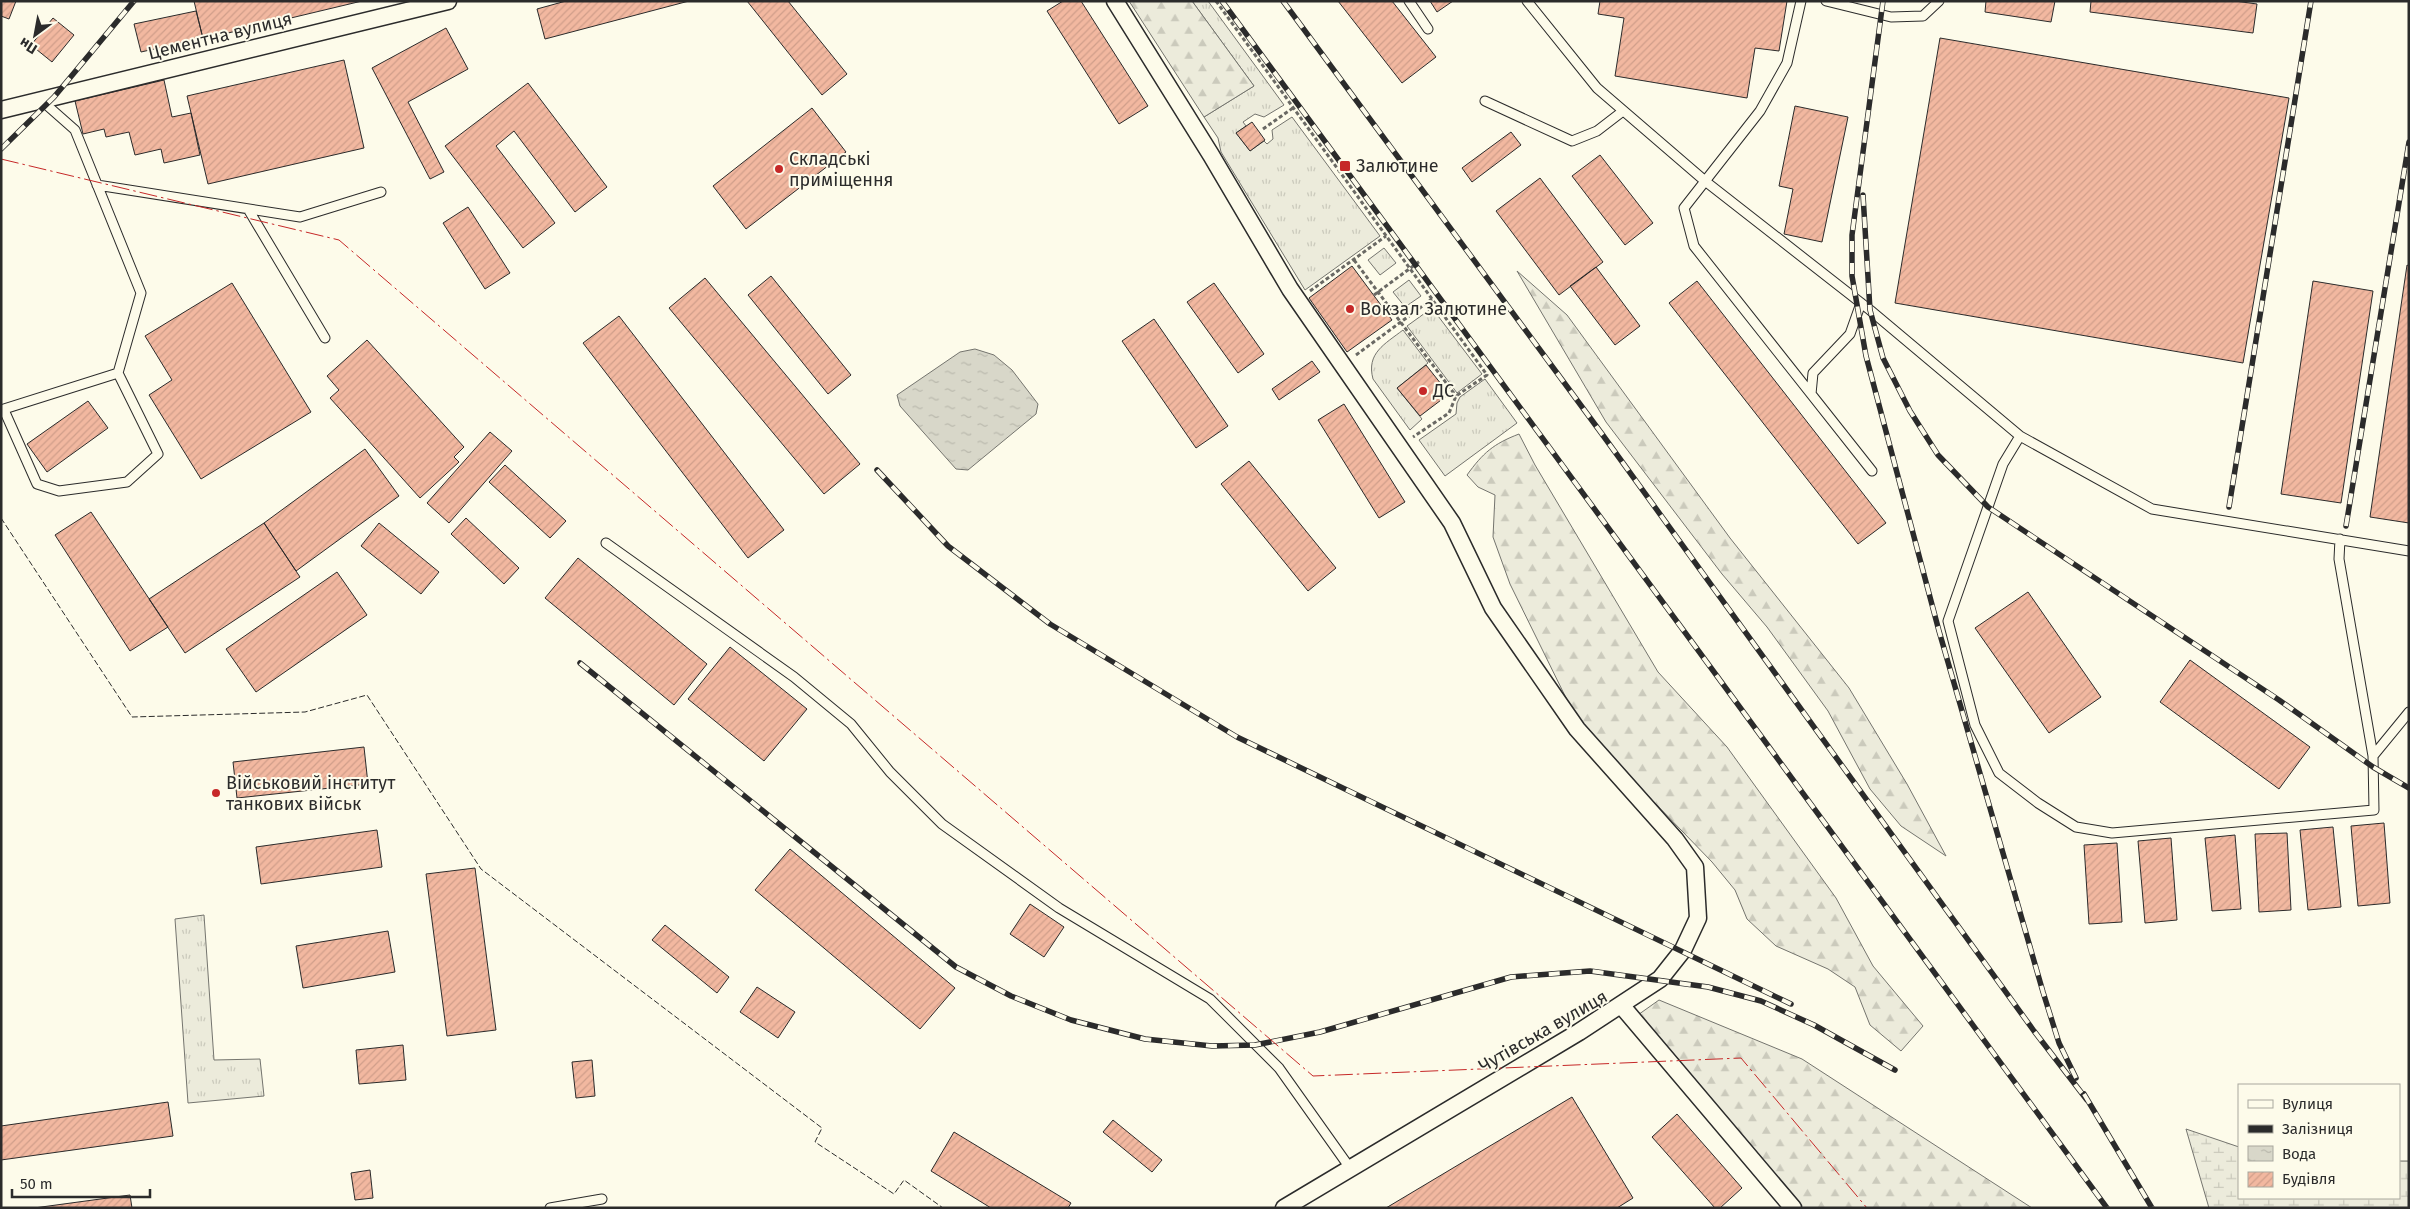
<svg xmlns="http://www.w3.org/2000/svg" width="2410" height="1209" viewBox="0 0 2410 1209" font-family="'Fira Sans',sans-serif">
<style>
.grass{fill:url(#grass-tufts);stroke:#74746e}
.forest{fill:url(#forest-firs);stroke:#74746e}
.wetland{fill:url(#wetland-marsh);stroke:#74746e}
.water{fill:url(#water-ripples);stroke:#74746e}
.building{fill:url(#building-hatch);stroke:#2b2b2b}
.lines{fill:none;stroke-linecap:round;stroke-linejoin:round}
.service-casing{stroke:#2b2b2b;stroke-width:11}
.minor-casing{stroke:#2b2b2b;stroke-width:19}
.path{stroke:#6a6964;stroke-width:3;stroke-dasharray:4 2.5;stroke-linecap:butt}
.service{stroke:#fdfbea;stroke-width:9}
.minor{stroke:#fdfbea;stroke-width:16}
.rail-casing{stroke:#2b2b2b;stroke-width:5.5}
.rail{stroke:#fdfbea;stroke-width:4;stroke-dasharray:11;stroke-linecap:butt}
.fence{stroke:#2b2b2b;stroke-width:1;stroke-dasharray:6 2.5;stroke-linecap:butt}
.power{stroke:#c62828;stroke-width:1;stroke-dasharray:18 4 2.5 4;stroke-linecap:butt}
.poi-dot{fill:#c62828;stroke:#fdfbea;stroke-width:2}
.labels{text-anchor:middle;stroke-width:4;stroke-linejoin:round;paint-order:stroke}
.street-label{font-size:18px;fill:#2b2b2b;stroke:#fdfbea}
.poi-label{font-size:18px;fill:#2b2b2b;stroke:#fdfbea;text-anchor:start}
</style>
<defs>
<pattern id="grass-tufts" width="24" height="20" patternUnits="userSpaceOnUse" patternTransform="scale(1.25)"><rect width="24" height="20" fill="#ecebdb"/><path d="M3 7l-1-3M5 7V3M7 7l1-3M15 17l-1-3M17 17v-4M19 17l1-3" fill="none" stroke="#cbcabc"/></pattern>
<pattern id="forest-firs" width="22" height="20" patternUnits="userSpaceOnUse" patternTransform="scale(1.25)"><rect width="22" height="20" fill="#ecebdb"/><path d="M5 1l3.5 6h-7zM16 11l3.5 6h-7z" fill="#cbcabc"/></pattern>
<pattern id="wetland-marsh" width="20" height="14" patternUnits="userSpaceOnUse" patternTransform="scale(1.25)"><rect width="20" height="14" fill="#ecebdb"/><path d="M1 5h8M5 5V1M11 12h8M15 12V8" fill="none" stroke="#cbcabc"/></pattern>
<pattern id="water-ripples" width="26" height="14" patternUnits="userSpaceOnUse" patternTransform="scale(1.25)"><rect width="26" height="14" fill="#d8d7c9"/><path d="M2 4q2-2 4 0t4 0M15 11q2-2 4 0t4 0" fill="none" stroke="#bab9ad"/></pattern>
<pattern id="building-hatch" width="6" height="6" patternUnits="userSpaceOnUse" patternTransform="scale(1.25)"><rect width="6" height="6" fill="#f2b8a0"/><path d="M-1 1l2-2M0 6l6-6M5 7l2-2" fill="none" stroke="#d09e8a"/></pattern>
</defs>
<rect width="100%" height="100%" fill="#fdfbea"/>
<path class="grass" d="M1192,1H1208L1284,105L1264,117L1255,114L1243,122L1246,126L1236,133L1250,151L1264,141L1267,144L1273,139L1272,130L1292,117L1380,236L1305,290L1221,152L1218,138L1204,117L1254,86Z
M1384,248L1396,263L1380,275L1368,260Z
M1409,280L1421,296L1405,307L1393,292Z
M1432,308L1482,374L1457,393L1407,326Z
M1403,330L1428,363L1397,388L1422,419L1410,430L1373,379C1366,353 1385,344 1403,330Z
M1485,379L1517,423L1445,476L1419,440L1456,414L1457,403L1460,397Z
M204,915L214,1060L260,1059L264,1096L188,1103L175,919Z"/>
<path class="forest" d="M1129,1H1192L1254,86L1204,117Z
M1517,271L1567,315L1730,538L1849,688L1907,784L1946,856L1901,826L1870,789L1828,711L1767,627L1722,574L1606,422Z
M1519,434L1535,465L1658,672L1727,747L1836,898L1873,966L1923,1026L1901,1051L1870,1025L1855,987L1828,969L1776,946L1747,919L1735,890L1712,862L1590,736L1570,706L1510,584L1493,537L1495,495L1478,487L1467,475C1483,453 1493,444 1519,434Z
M1659,1000L1802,1059L2032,1208H1793L1628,1022Z"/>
<path class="wetland" d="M2186,1129L2239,1147V1198H2399V1161H2409V1208H2209Z"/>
<path class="water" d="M975,349L994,355L1012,370L1038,404L1036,414L968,470L956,469L900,406L897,395L960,352Z"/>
<path class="building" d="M1,1H16L9,19L1,16Z
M194,1H362L203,39Z
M566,1H689L545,39L537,9Z
M747,1H788L847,74L822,95Z
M1063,1H1081L1148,106L1119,124L1047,11Z
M1338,1H1392L1436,57L1402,83Z
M1430,1H1453L1437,12Z
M1600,1H1787L1779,51L1755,48L1747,98L1615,76L1624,18L1598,14Z
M1986,1H2055L2051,22L1985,12Z
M2091,1H2235L2257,4L2253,33L2090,12Z
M196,11L203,38L141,52L134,24Z
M53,18L74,35L52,62L31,45Z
M446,28L468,69L408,102L444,172L430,179L372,68Z
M1940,38L2289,98L2243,363L1895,303Z
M344,60L364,148L208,184L187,96Z
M164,80L172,117L191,113L200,155L164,163L161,149L135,155L129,132L106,137L104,129L83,134L75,101Z
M528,83L607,187L575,212L514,131L496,146L555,223L523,248L445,146Z
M1795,106L1848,117L1822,242L1784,234L1793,189L1779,186Z
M812,108L846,152L746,229L713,186Z
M1252,122L1265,140L1250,151L1236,133Z
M1511,132L1521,145L1472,182L1462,168Z
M1600,155L1653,223L1625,245L1572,176Z
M1540,178L1603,262L1559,295L1496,211Z
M468,207L510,273L485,289L443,223Z
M2407,265L2409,266V523L2370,517Z
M1352,266L1392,320L1347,352L1309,298Z
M1596,267L1640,326L1615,345L1570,286Z
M771,276L851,375L828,394L748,295Z
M705,278L860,464L824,494L669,308Z
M1697,281L1886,523L1858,544L1669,303Z
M2313,281L2373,291L2341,503L2281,494Z
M232,283L311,412L201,479L149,395L172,380L145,336Z
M1214,283L1264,354L1238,373L1187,302Z
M619,316L784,530L748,558L583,343Z
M1154,319L1228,426L1196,448L1122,341Z
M367,340L464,447L454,457L459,462L420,498L330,398L339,390L327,376Z
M1312,361L1320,372L1279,400L1272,389Z
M1426,365L1449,394L1420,416L1397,388Z
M88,401L108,428L47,472L27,444Z
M1344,404L1405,502L1379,518L1318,420Z
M490,432L512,451L449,523L427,503Z
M365,449L399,496L296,571L264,523Z
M1249,461L1336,568L1308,591L1221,484Z
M505,465L566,521L550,538L489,482Z
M91,512L168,627L130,651L55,535Z
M466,518L519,568L504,584L451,534Z
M264,523L300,577L185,653L149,599Z
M379,523L439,572L421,594L361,546Z
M578,558L707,664L674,705L545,598Z
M337,572L367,615L256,692L226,649Z
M2028,592L2101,697L2049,733L1975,628Z
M730,647L807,709L764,761L688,699Z
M2190,660L2310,747L2279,789L2160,702Z
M364,747L368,784L237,798L233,762Z
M2384,823L2390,903L2358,906L2351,826Z
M2333,827L2341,907L2308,910L2300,830Z
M377,830L382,867L261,884L256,847Z
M2287,833L2291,910L2259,912L2255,834Z
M2235,835L2241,909L2212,911L2205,838Z
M2171,838L2177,920L2145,923L2138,841Z
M2117,843L2122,922L2089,924L2084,845Z
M790,849L955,988L920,1029L755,890Z
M475,868L496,1030L447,1036L426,874Z
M1030,904L1064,927L1044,957L1010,934Z
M665,925L729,977L717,993L652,940Z
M388,931L395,972L303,988L296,946Z
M757,987L795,1012L778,1038L740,1012Z
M403,1045L406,1080L359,1084L356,1050Z
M592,1060L595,1096L576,1098L572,1062Z
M1572,1097L1633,1198L1617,1208H1386Z
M168,1102L173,1136L1,1160V1126Z
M1677,1114L1742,1188L1720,1208H1715L1652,1137Z
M1113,1120L1162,1160L1152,1172L1103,1132Z
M954,1132L1071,1203L1068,1208H991L931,1171Z
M370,1170L373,1198L355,1200L351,1173Z
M130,1195L132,1208H34Z"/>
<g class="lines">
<defs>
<path id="service" d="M1409,1L1428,29
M1527,1L1597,88L1705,181L1870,310L2020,436L2152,509L2409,551
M1801,1L1787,63L1760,111L1684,208L1694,246L1872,471
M1826,1L1891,17L1923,16L1939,1
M1485,101L1572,141L1597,131L1623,111
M97,185L300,217L381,192
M248,209L325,338
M1811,394L1813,373L1850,334L1861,303
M1,410L118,373L141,293L75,130L41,100
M4,410L37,484L59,491L127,482L158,454L118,373
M2020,436L2003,464L1948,621L1975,725L1999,773L2038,803L2076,827L2112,833L2374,810L2373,756L2409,712
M2340,539L2339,559L2373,756
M606,543L794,677L851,724L890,772L942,824L1059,908L1210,999L1279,1068L1350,1168
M550,1208L602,1199"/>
<path id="minor" d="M1115,1L1211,155L1290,289L1452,523L1493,608L1577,729L1675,839L1695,867L1698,918L1683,950L1660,979L1579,1032L1284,1208
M1,110L448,1
M1621,1005L1793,1208"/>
</defs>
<use href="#service" class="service-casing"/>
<use href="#minor" class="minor-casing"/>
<path class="path" d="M1216,1L1487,375L1456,396L1449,413L1413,437
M1263,129L1293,108
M1354,260L1456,396
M1310,291L1386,236
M1374,295L1420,261
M1356,355L1432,299"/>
<use href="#service" class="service"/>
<use href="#minor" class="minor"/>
<defs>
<path id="rail" d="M1222,1L2107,1208
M1283,1L1602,434L2034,1031L2087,1100
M1883,1L1852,235V276L1866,356L1939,631L2043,992L2059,1043L2076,1078
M1,149L54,97L134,1
M1863,195L1870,310L1883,358L1910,411L1938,455L1988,507L2279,700L2373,767L2409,788
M877,470L948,546L1050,624L1237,737L1791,1004
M2229,507L2311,1
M2346,526L2409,142
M580,663L956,967L1011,996L1071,1020L1145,1039L1212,1046L1255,1045L1320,1032L1511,977L1590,971L1708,987L1761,1001L1814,1025L1895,1070
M2084,1094L2152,1208"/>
</defs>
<use href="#rail" class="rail-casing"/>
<use href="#rail" class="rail"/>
<path class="fence" d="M1,518L132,717L305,712L367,695L481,869L822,1128L815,1142L894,1194L904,1180L943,1208"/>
<path class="power" d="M1,159L339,240L1313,1076L1741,1058L1867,1208"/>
</g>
<g class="poi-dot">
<rect x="1339" y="160" width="12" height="12" rx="2.5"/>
<circle cx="779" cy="169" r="5"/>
<circle cx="1350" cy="309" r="5"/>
<circle cx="1423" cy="391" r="5"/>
<circle cx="216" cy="793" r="5"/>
</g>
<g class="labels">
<g class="street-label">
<text transform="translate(220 36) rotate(-14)" y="6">Цементна вулиця</text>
<text transform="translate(1543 1031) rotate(-30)" y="6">Чутівська вулиця</text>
</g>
<g class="poi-label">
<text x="789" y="165">Складські<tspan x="789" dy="21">приміщення</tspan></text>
<text x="1356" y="172">Залютине</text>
<text x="1360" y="315">Вокзал Залютине</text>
<text x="1433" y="397">ДС</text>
<text x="226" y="789">Військовий інститут<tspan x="226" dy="21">танкових військ</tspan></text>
</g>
</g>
<rect width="2410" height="1209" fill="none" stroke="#2b2b2b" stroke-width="5"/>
<rect x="2238" y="1084" width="162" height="115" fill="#fdfbea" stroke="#a9a89e"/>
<rect x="2248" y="1100" width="25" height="8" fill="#fdfbea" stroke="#a9a89e"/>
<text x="2282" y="1109" font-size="15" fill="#2b2b2b">Вулиця</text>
<rect x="2248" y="1125" width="25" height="8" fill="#2b2b2b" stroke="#a9a89e"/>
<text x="2282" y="1134" font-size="15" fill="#2b2b2b">Залізниця</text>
<rect x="2248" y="1146" width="25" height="15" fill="url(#water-ripples)" stroke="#a9a89e"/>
<text x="2282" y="1159" font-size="15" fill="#2b2b2b">Вода</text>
<rect x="2248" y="1172" width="25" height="15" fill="url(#building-hatch)" stroke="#a9a89e"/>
<text x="2282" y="1184" font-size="15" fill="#2b2b2b">Будівля</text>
<g transform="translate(35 35) rotate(212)" stroke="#fdfbea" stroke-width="4" paint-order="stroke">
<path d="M0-4L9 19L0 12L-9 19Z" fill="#2b2b2b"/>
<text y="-8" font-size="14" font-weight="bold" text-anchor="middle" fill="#2b2b2b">Пн</text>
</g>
<path d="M12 1189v8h138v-8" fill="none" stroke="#2b2b2b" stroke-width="2.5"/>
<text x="20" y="1189" font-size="15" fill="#2b2b2b" stroke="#fdfbea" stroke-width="4" paint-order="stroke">50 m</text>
</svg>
